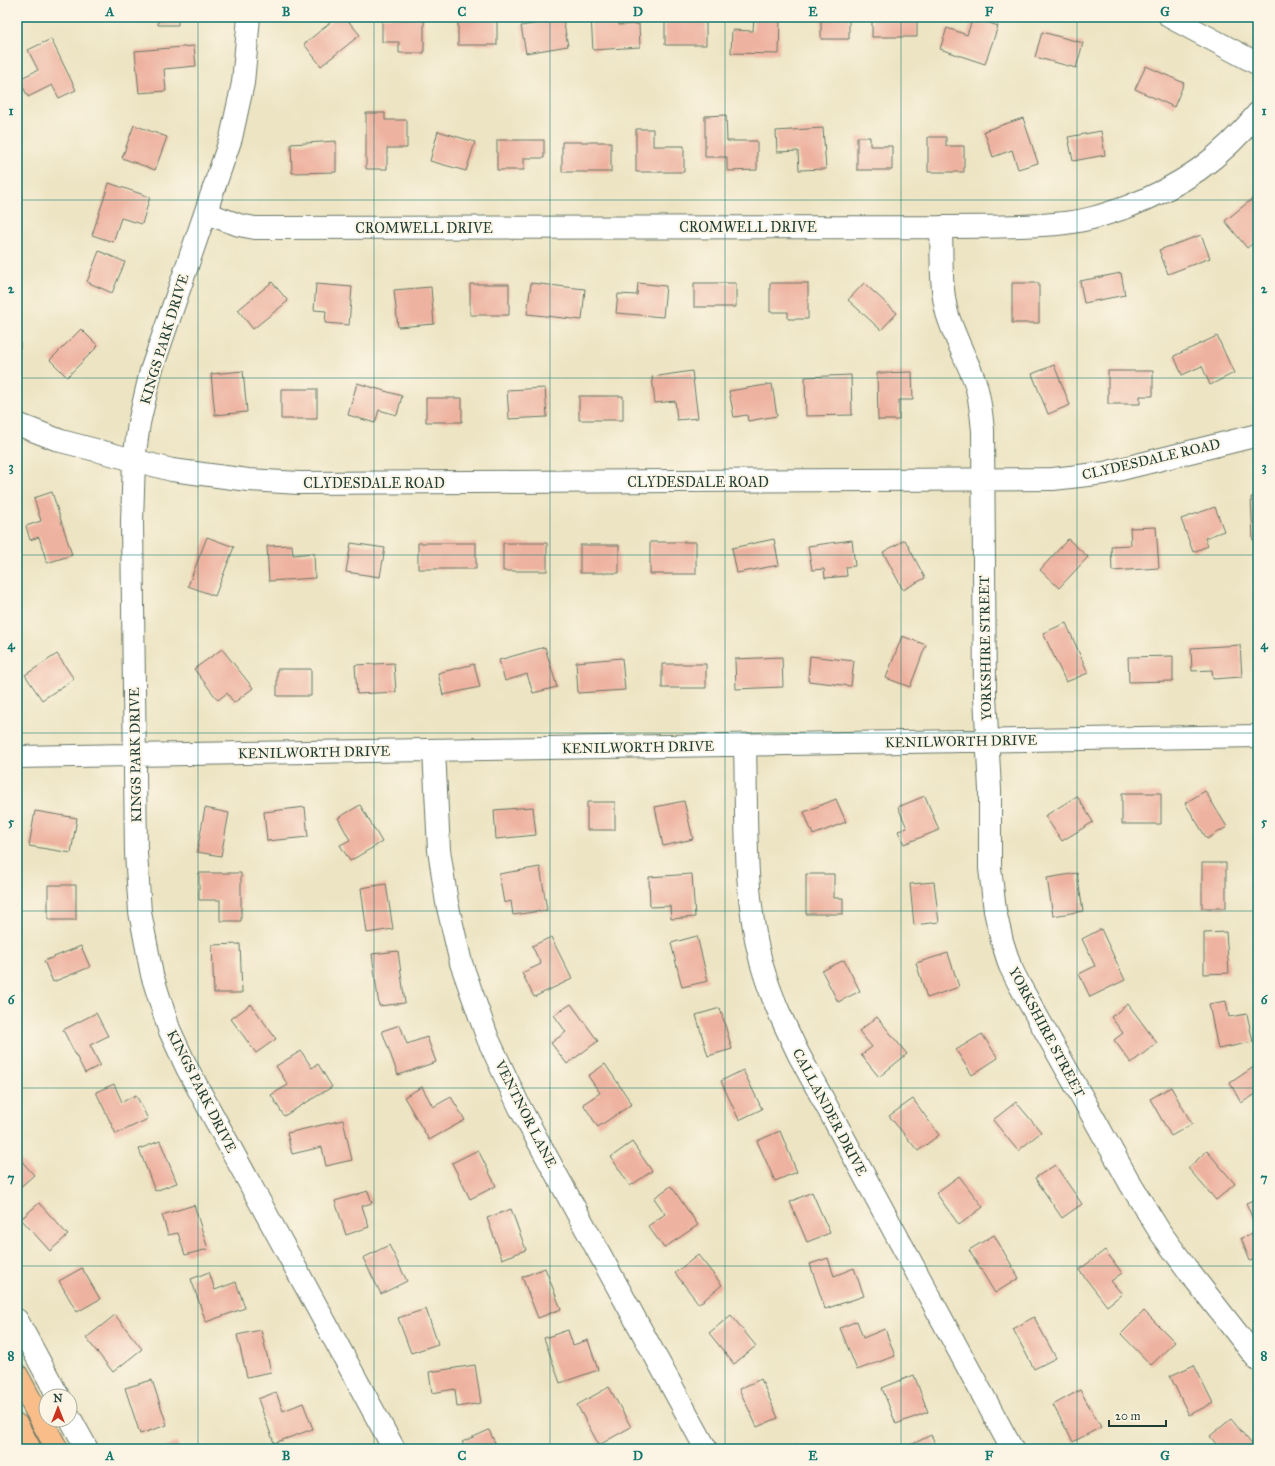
<svg xmlns="http://www.w3.org/2000/svg" width="1275" height="1466" viewBox="0 0 1275 1466" font-family="'IM FELL Great Primer',serif">
<style>
.building{fill:#eeb3a0}
.lines{fill:none;stroke-linecap:round;stroke-linejoin:round}
.minor-casing{stroke:#677766;stroke-width:24}
.major-casing{stroke:#677766;stroke-width:24}
.minor{stroke:#fff;stroke-width:22}
.major{stroke:#f8bd88;stroke-width:22}
.grid{fill:none;stroke:#0f766e;stroke-width:1;stroke-opacity:0.55}
.labels{text-anchor:middle;stroke-width:4;stroke-linejoin:round;paint-order:stroke}
.street-label{font-size:14px;fill:#1f3d34;stroke:#fcf5e5}
.neatline{fill:none;stroke:#0f766e;stroke-width:1.5}
.grid-label{font-size:13px;text-anchor:middle;font-weight:bold;fill:#0f766e}
</style>
<rect width="100%" height="100%" fill="#fcf5e5"/>
<filter id="ink" filterUnits="userSpaceOnUse"><feTurbulence type="fractalNoise" baseFrequency=".025" numOctaves="2"/><feDisplacementMap in="SourceGraphic" scale="8" xChannelSelector="R" yChannelSelector="G"/><feConvolveMatrix kernelMatrix="1 2 1 2 8 2 1 2 1" color-interpolation-filters="sRGB"/></filter>
<filter id="wash" filterUnits="userSpaceOnUse"><feTurbulence type="fractalNoise" baseFrequency=".012" numOctaves="4" result="noise"/><feDisplacementMap in="SourceGraphic" scale="16" xChannelSelector="R" yChannelSelector="G"/><feGaussianBlur stdDeviation="0.9" result="paint"/><feColorMatrix in="noise" values="0 0 0 0 0 0 0 0 0 0 0 0 0 0 0 0 0 1.4 0 .05"/><feComposite in="paint" operator="in"/></filter>
<g filter="url(#wash)">
<rect width="100%" height="100%" fill="#ede4c3"/>
<g id="blocks">
<path class="building" d="M158,17H178V25H158Z
M337,17H345L360,35L321,66L304,44Z
M382,17H424V53H399V42H382Z
M458,17H497V45H458Z
M591,17H619V25L639,24L640,47L593,50Z
M665,17H706V45H665Z
M754,17H780L779,54L731,53L732,30L753,31Z
M821,17H849V39H821Z
M872,17H917V37H872Z
M973,17L998,26L985,64L940,49L947,28L967,35Z
M563,19L568,46L526,53L521,26Z
M1042,32L1083,43L1076,68L1035,57Z
M51,39L76,90L59,98L52,85L28,97L19,79L38,70L28,50Z
M194,46L196,66L164,69L166,91L139,93L135,51Z
M1146,66L1184,83L1174,107L1135,89Z
M366,113H385V120H407V148H387V169H366Z
M726,115L727,141H757V170L727,171V157H705V116Z
M1023,118L1038,163L1018,169L1012,150L993,157L984,131Z
M134,125L167,137L155,170L122,158Z
M823,128L826,169L799,170L798,151L777,152L776,131Z
M636,129H653V146H684V172H636Z
M438,131L475,142L466,171L430,161Z
M1101,131L1105,155L1073,161L1068,137Z
M857,137H870V146H892V170H857Z
M928,137H946V146H964V172H928Z
M497,140H544V158H524V170H497Z
M336,141V172L292,173L291,144Z
M562,142H611V172H562Z
M109,183L150,197L142,224L121,218L113,242L92,235Z
M1258,194V239L1247,248L1225,221Z
M1201,235L1210,258L1168,274L1159,250Z
M99,251L125,262L112,293L87,282Z
M1121,273L1125,295L1084,303L1080,281Z
M272,282L288,301L253,329L238,310Z
M531,283L585,289L582,320L527,314Z
M638,283L666,286L663,317L616,313L618,294L637,295Z
M694,283H736V307H694Z
M770,283H808V319H788V312H770Z
M864,283L897,313L881,330L848,300Z
M1012,283H1039V323H1012Z
M316,284L352,287L349,325L325,323L326,311L314,310Z
M470,284H509V315H470Z
M431,287L434,324L398,327L394,290Z
M17,300H20V348H17Z
M81,329L98,346L67,377L50,360Z
M1217,336L1234,373L1210,385L1202,366L1182,375L1174,356Z
M1054,365L1070,405L1048,414L1032,374Z
M243,371L247,412L215,415L211,374Z
M692,371L698,418L677,420L675,401L655,403L652,377Z
M1108,371H1153V396H1140V404H1108Z
M912,372L913,400H899V420H878L877,373Z
M851,375L852,415L806,416L805,377Z
M357,383L402,396L397,415L379,410L375,423L348,415Z
M772,384L777,416L748,421L747,415L734,417L729,391Z
M545,388L547,417L509,419L507,390Z
M281,389H317V419H281Z
M579,396H623V420H579Z
M426,398H462V422H426Z
M52,492L72,555L47,563L39,537L30,540L26,526L41,521L34,498Z
M1251,497H1258V539L1253,540Z
M1215,507L1224,531L1205,538L1208,546L1193,552L1181,519Z
M1156,527L1159,568L1112,571L1111,546L1131,545L1130,528Z
M207,537L234,547L215,596L188,586Z
M774,539L779,565L737,573L732,548Z
M1068,539L1088,557L1059,588L1040,570Z
M852,540L855,566L846,567L847,576L825,578L824,569L812,570L808,546Z
M905,540L925,578L903,590L883,552Z
M650,542H696V574H650Z
M351,543L385,548L380,577L346,572Z
M418,543H476V569H418Z
M503,543H547V571H503Z
M292,545L293,555L314,553L315,578L269,581L267,546Z
M580,545H619V573H580Z
M1066,623L1088,673L1066,682L1043,633Z
M902,636L926,645L910,687L886,678Z
M1240,645L1242,677L1213,679L1212,670L1192,671L1191,648Z
M545,647L557,687L533,693L527,674L505,681L499,660Z
M222,649L253,688L234,703L227,693L218,700L194,669Z
M57,654L74,679L42,700L25,675Z
M810,656L854,661L851,686L808,681Z
M1173,656V681L1129,682L1128,657Z
M782,657L783,687L736,689L735,659Z
M622,658L625,690L578,693L576,662Z
M394,663L396,692L357,694L355,665Z
M474,664L480,687L443,695L438,673Z
M662,664H706V688H662Z
M277,669H311V696H277Z
M1205,791L1227,827L1207,839L1185,803Z
M1122,793H1161V824H1122Z
M925,796L939,830L904,844L898,831L907,828L898,807Z
M1077,796L1093,822L1062,841L1045,816Z
M836,799L846,822L813,835L804,812Z
M684,801L693,839L663,846L655,807Z
M587,802H615V830H587Z
M360,805L382,842L350,861L340,845L350,840L338,818Z
M305,807L308,837L267,841L264,812Z
M533,807L536,835L496,839L494,810Z
M205,808L229,813L221,856L197,852Z
M35,811L77,818L71,853L29,846Z
M1202,863H1226V908H1202Z
M540,867L547,910L513,915L511,901L504,903L499,874Z
M199,873H241V921H220V900H199Z
M1077,873L1083,911L1053,916L1047,878Z
M692,874L695,917L671,919L670,906L650,907L649,877Z
M806,874H834V898H843V914H806Z
M934,882L939,922L914,925L910,884Z
M386,884L393,929L367,933L361,888Z
M48,885H76V920H48Z
M1101,929L1125,980L1090,997L1079,974L1095,966L1082,939Z
M1226,932L1229,973L1204,974V933Z
M697,936L708,981L682,987L671,943Z
M551,937L572,979L534,997L522,973L541,964L532,946Z
M240,944L242,993H214L212,945Z
M81,946L90,967L53,982L44,961Z
M398,951L405,1003L379,1006L372,954Z
M948,953L959,987L927,998L916,963Z
M844,960L860,991L838,1002L822,971Z
M1226,1001L1229,1017L1247,1014L1253,1042L1218,1049L1209,1004Z
M251,1004L276,1039L256,1053L231,1019Z
M571,1004L598,1041L567,1064L551,1043L566,1032L554,1015Z
M1128,1004L1157,1043L1131,1063L1114,1040L1123,1033L1111,1017Z
M720,1008L732,1049L708,1056L696,1015Z
M96,1013L108,1036L90,1045L100,1065L85,1073L63,1030Z
M877,1017L907,1054L879,1077L861,1055L872,1047L859,1031Z
M400,1025L407,1044L427,1037L436,1062L398,1075L382,1031Z
M982,1034L998,1058L972,1075L956,1050Z
M301,1051L312,1068L318,1064L332,1087L284,1116L271,1095L288,1085L276,1066Z
M605,1064L632,1104L598,1127L583,1104L600,1093L588,1076Z
M1258,1064V1098L1256,1094L1241,1103L1230,1083Z
M743,1070L762,1109L739,1120L721,1081Z
M114,1084L122,1102L136,1095L148,1119L116,1134L96,1092Z
M422,1087L433,1107L451,1097L465,1120L429,1140L404,1097Z
M1171,1087L1192,1124L1171,1136L1150,1099Z
M913,1099L939,1135L918,1151L889,1116Z
M1016,1102L1041,1132L1018,1151L993,1120Z
M343,1120L352,1160L326,1166L322,1147L292,1154L287,1133Z
M780,1131L797,1172L775,1181L757,1141Z
M160,1141L177,1183L155,1191L139,1149Z
M632,1142L652,1171L630,1186L611,1157Z
M478,1150L496,1186L470,1199L452,1163Z
M1207,1151L1235,1184L1216,1200L1188,1168Z
M17,1156L34,1175L17,1190Z
M1055,1165L1082,1204L1062,1218L1035,1178Z
M959,1176L983,1207L959,1225L936,1193Z
M671,1186L698,1225L664,1248L648,1226L665,1214L654,1198Z
M368,1191L372,1203L362,1206L369,1227L346,1235L335,1201Z
M812,1192L830,1233L807,1242L790,1202Z
M1258,1198V1258L1250,1261L1241,1238L1258,1231L1246,1203Z
M39,1203L68,1235L50,1251L21,1219Z
M194,1205L208,1249L185,1255L178,1233L168,1235L162,1215Z
M511,1209L526,1250L502,1259L487,1218Z
M994,1235L1019,1278L995,1293L969,1250Z
M389,1245L407,1281L381,1294L363,1258Z
M1105,1250L1122,1273L1111,1281L1122,1294L1107,1306L1079,1270Z
M698,1255L722,1285L699,1304L675,1273Z
M828,1258L834,1276L854,1268L864,1296L825,1309L810,1264Z
M82,1268L100,1299L77,1312L59,1281Z
M545,1268L561,1309L538,1318L522,1277Z
M209,1272L215,1290L236,1282L245,1308L206,1322L191,1279Z
M426,1309L438,1344L411,1353L398,1318Z
M1144,1311L1175,1342L1151,1365L1121,1334Z
M115,1315L142,1349L113,1372L86,1338Z
M731,1315L756,1346L734,1364L709,1333Z
M1034,1317L1056,1358L1034,1369L1013,1329Z
M857,1321L863,1338L885,1329L895,1356L857,1370L840,1328Z
M261,1330L271,1372L247,1377L237,1335Z
M568,1330L573,1345L588,1340L598,1370L560,1383L544,1338Z
M475,1365L481,1403L457,1407L455,1389L432,1393L429,1372Z
M1194,1365L1213,1403L1189,1415L1170,1376Z
M914,1375L928,1412L896,1424L882,1388Z
M761,1379L778,1418L757,1427L739,1389Z
M152,1380L167,1425L140,1434L125,1388Z
M609,1387L631,1427L599,1445L577,1405Z
M1080,1390L1101,1427L1073,1442L1053,1405Z
M276,1392L283,1411L303,1403L313,1429L274,1443L258,1399Z
M1231,1419L1255,1448L1253,1449H1210L1216,1444L1210,1436Z
M489,1430L498,1449H466L462,1442Z
M931,1435L938,1449H910L909,1446Z
M177,1442L180,1449H160Z
M797,1445L799,1449H790Z"/>
</g>
</g>
<g filter="url(#ink)">
<use href="#blocks" fill-opacity="0" stroke="#677766" stroke-width="1"/>
<g class="lines">
<defs>
<path id="minor" d="M249,17L243,83L231,138L151,371L139,423L134,460L132,522L136,853L140,912L152,975L169,1029L187,1068L394,1449
M1170,17L1258,64
M206,213L239,225L255,228L941,227C982,226 1024,228 1065,223C1087,221 1106,214 1127,207C1182,186 1220,159 1258,113
M941,227C942,255 940,285 947,313C954,336 965,356 974,379C980,395 981,413 983,430L985,696L990,790V868L995,911L1002,941L1010,966L1019,984L1131,1185L1160,1232L1190,1273L1258,1360
M17,424L61,441L172,470L248,480L299,483L1053,479L1105,473L1258,435
M745,745C747,817 743,892 761,962C770,995 784,1024 799,1055L1012,1449
M434,750L439,850L447,903L461,963L488,1039L520,1108L706,1449
M17,757L1258,736
M17,1320L58,1396
M70,1418L87,1449"/>
<path id="major" d="M17,1375L57,1449
M17,1425L30,1449"/>
</defs>
<use href="#minor" class="minor-casing"/>
<use href="#major" class="major-casing"/>
<use href="#minor" class="minor"/>
<use href="#major" class="major"/>
</g>
</g>
<path class="grid" d="M198,17V1449M374,17V1449M550,17V1449M725,17V1449M901,17V1449M1077,17V1449M17,200H1258M17,378H1258M17,555H1258M17,733H1258M17,911H1258M17,1088H1258M17,1266H1258"/>
<g class="labels">
<g class="street-label">
<text x="748" y="232">CROMWELL DRIVE</text>
<text x="424" y="233">CROMWELL DRIVE</text>
<text transform="translate(164 339) rotate(-73)" y="5">KINGS PARK DRIVE</text>
<text transform="translate(1151 459) rotate(-13)" y="5">CLYDESDALE ROAD</text>
<text x="698" y="487">CLYDESDALE ROAD</text>
<text x="374" y="488">CLYDESDALE ROAD</text>
<text transform="translate(985 648) rotate(-91)" y="5">YORKSHIRE STREET</text>
<text transform="translate(961 741) rotate(-1)" y="5">KENILWORTH DRIVE</text>
<text transform="translate(638 747) rotate(-1)" y="5">KENILWORTH DRIVE</text>
<text transform="translate(314 752) rotate(-1)" y="5">KENILWORTH DRIVE</text>
<text transform="translate(135 755) rotate(-91)" y="5">KINGS PARK DRIVE</text>
<text transform="translate(1047 1032) rotate(62)" y="5">YORKSHIRE STREET</text>
<text transform="translate(202 1091) rotate(63)" y="5">KINGS PARK DRIVE</text>
<text transform="translate(830 1112) rotate(62)" y="5">CALLANDER DRIVE</text>
<text transform="translate(526 1114) rotate(63)" y="5">VENTNOR LANE</text>
</g>
</g>
<rect width="1275" height="1466" fill="none" stroke="#fcf5e5" stroke-width="44"/>
<g transform="translate(58 1408)"><circle r="19" fill="#fcf5e5" stroke="#a4ab9e"/>
<path d="M0-3L7 15L0 10L-7 15Z" fill="#c8321e"/>
<text y="-6" font-size="11" font-weight="bold" text-anchor="middle" fill="#1f3d34">N</text>
</g>
<path d="M1109 1420v6h57v-6" fill="none" stroke="#1f3d34" stroke-width="2"/>
<text x="1115" y="1420" font-size="12" fill="#1f3d34" stroke="#fcf5e5" stroke-width="3" paint-order="stroke">20 m</text>
<rect x="22" y="22" width="1231" height="1422" class="neatline"/>
<g class="grid-label">
<text x="110" y="16">A</text>
<text x="286" y="16">B</text>
<text x="462" y="16">C</text>
<text x="638" y="16">D</text>
<text x="813" y="16">E</text>
<text x="989" y="16">F</text>
<text x="1165" y="16">G</text>
<text x="11" y="115">1</text>
<text x="1264" y="115">1</text>
<text x="11" y="293">2</text>
<text x="1264" y="293">2</text>
<text x="11" y="471">3</text>
<text x="1264" y="471">3</text>
<text x="11" y="649">4</text>
<text x="1264" y="649">4</text>
<text x="11" y="826">5</text>
<text x="1264" y="826">5</text>
<text x="11" y="1004">6</text>
<text x="1264" y="1004">6</text>
<text x="11" y="1182">7</text>
<text x="1264" y="1182">7</text>
<text x="11" y="1360">8</text>
<text x="1264" y="1360">8</text>
<text x="110" y="1460">A</text>
<text x="286" y="1460">B</text>
<text x="462" y="1460">C</text>
<text x="638" y="1460">D</text>
<text x="813" y="1460">E</text>
<text x="989" y="1460">F</text>
<text x="1165" y="1460">G</text>
</g>
</svg>
